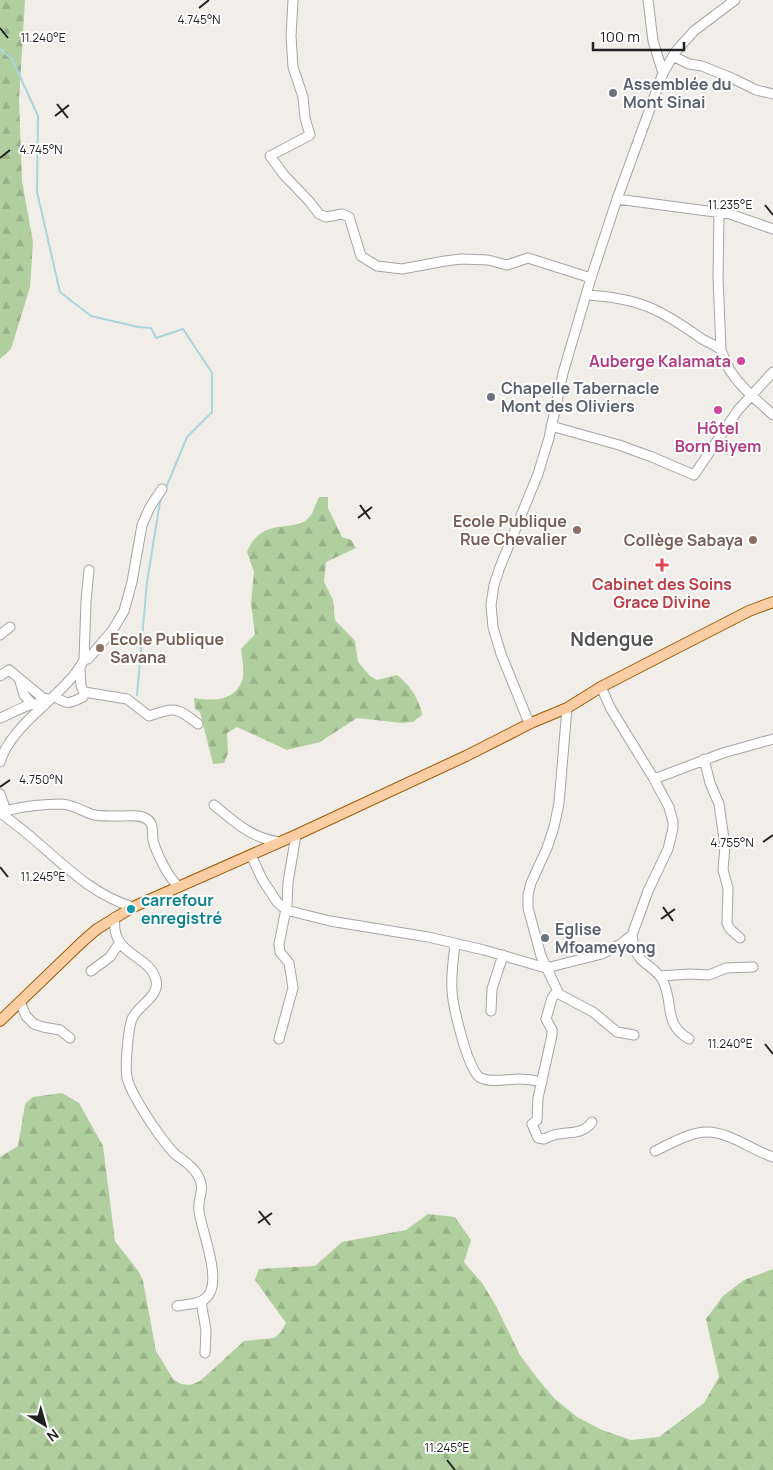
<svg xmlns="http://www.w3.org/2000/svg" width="773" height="1470" viewBox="0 0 773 1470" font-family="Manrope,sans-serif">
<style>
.forest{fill:url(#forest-firs)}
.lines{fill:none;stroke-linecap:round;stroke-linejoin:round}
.stream{stroke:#a9d6dd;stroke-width:2}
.minor-casing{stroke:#a5a5a5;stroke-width:11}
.major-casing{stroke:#9a5b03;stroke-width:12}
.minor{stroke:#fff;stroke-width:9}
.major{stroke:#facda4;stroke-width:10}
.ticks{fill:none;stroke:#212121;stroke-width:2}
.worship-dot{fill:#6b7280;stroke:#fff;stroke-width:2}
.hotel-dot{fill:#d1479c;stroke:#fff;stroke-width:2}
.education-dot{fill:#8d6e63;stroke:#fff;stroke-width:2}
.health-dot{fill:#e0444e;stroke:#fff;stroke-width:2}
.culture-dot{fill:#0f9aa8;stroke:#fff;stroke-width:2}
.labels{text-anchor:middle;stroke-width:4;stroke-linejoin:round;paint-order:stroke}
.worship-label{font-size:16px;font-weight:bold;fill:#5b616d;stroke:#fff;text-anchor:start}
.hotel-label{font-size:16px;font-weight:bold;fill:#b23c85;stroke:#fff;text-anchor:end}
.education-label{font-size:16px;font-weight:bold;fill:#785e54;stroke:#fff;text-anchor:end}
.health-label{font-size:16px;font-weight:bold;fill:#be3a42;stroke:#fff}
.culture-label{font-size:16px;font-weight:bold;fill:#0d838f;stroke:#fff;text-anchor:start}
.quarter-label{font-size:19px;font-weight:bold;fill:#545454;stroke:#fff}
.ticks-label{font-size:12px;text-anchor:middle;fill:#212121;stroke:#fff;stroke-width:4;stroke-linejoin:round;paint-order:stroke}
</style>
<defs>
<pattern id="forest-firs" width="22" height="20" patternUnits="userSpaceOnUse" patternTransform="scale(1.25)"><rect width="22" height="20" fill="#b1cf9e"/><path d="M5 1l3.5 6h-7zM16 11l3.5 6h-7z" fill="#98b188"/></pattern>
</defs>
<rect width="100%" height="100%" fill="#f1ede8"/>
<path class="forest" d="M0,0H25L19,100L22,181L33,242L30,287L11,349L0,359Z
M319,497H328V508L342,537L351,540L356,548L326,562L324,582L333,600L335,620L355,641L358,662L370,676L377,680L397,675C409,684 420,700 422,715L413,722L402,723L357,718L320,742L287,750L237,727L227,733L228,753L224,763L213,764L200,712L195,709L194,698C213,701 233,702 242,681C245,673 242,658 241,649L255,634L251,603L254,572L247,552C263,513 297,536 311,515C314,510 316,503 319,497Z
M62,1093L79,1103L103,1146L115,1241L139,1272L143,1281L156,1351L173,1379L181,1384L190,1385L200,1381L244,1341L274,1338L281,1332L286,1323L255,1280L259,1269L315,1266L342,1242L406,1230L428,1214L455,1217L471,1240L464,1262L482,1283L496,1306L520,1355L537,1378L555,1399L577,1417L602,1430L631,1440L659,1437L704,1403L719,1377L706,1319L723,1296L744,1280L773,1269V1470H0V1157L18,1146L25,1104L33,1097Z"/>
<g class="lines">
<path class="stream" d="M0,49L12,59L38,116L37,192L60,292L91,316L138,327L151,328L156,338L183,329L212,373V412L187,437L165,490
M137,695L147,582L160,502L163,494"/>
<defs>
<path id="minor" d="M293,0L291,36L293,67L303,97L305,118L310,135L270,156L284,175L309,201L319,214L326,217L342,214L349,217L361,256L377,266L402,269L445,261L461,259L488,260L507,265L528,258L591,278
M648,0L653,41L663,73
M673,56L689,64L702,66L734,79L756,90L773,94
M617,199L730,214L773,229
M719,213L718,277L721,350
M587,295C639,298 660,309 702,339C707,342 718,346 721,351C725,357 726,365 731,372C742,389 758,401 773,415
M551,426L619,445L652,457L694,475L738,410L773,372
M0,635L10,627
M84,660L86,601L89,570
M0,676L9,670L43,698L49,699
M19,678L24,695L32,704
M601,687L611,709L654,779L723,753L773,739
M84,692L127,699L149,716C175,707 177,707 198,724
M54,696C67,705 69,704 83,697L84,692L81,686L80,669
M567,708L559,803L554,827L547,848L531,883L528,895V908L541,956L559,994L593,1012L617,1032L634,1035
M0,718C14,713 29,701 44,704
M531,723L527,718L501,654L493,627L491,605L494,585L500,567L538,474L549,438L563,373L591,278L617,199L663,73L676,51L694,31L735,0
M704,759L710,783L719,804L725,846L723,870L728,888L727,923L730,929L740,938
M0,762C12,722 65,696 84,660L88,659L112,631L124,611L132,582L142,525L150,507L162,489
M0,794L5,808
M214,805C236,823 251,838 280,842
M0,813C46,843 79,891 133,907
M1,814L5,808L9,810C26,806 44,804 62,804C74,805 80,810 91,814C97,816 103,816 110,816C121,817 143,812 150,822C154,827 152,835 153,840C156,852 169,880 179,886
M251,855L262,879L277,902L286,910L330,921L428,937L484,950L546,968L602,954L622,943L632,935L648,891L668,849L673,828V822L669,807L654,779
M115,917C110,957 149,953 156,980C160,996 139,1005 133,1017C128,1025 125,1067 127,1077C130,1094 162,1141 175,1154C182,1160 192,1165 197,1174C207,1191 197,1196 199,1211C201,1230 224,1283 206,1298C199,1305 187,1304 177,1306
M632,935C633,942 634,951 639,957C646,966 658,970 663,981C674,1004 663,1024 689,1039
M455,945C453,960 451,976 452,991C453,1006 468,1073 481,1078C492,1083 507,1079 519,1079C527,1079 534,1080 542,1082
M91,971L110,957L120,942
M660,976L690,974L709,975L726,968L753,967
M559,994H555L552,998L546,1019L552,1030V1035L538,1098L537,1120L532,1124L538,1138L544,1139C549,1137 554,1134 559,1134C572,1132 583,1134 592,1122
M20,1002L26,1016L34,1024L43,1027L60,1030L70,1038
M491,1011L492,989L503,955
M279,1039L293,988L289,963L280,952L279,944L287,904L288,882L296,835
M655,1151C670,1144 690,1132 707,1132C730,1132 751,1150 773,1157
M201,1302L206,1330L205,1353"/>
<path id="major" d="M0,1021L82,942L97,929L133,907L296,835L466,756L531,723L567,708L601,687L665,654L749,611L773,602"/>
</defs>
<use href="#minor" class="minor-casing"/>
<use href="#major" class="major-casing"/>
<use href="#minor" class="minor"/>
<use href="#major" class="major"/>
</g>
<path class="ticks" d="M199,8L209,0M0,28L8,38M57,104L68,118M55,116L69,105M0,158L10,150M765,205L773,215M360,505L370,519M358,518L372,507M0,787L10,780M763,842L773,835M0,867L8,877M663,907L673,921M661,919L675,909M765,1044L773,1054M259,1211L270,1225M258,1223L272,1213M447,1460L455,1470"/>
<g class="worship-dot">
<circle cx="613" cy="93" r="5"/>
<circle cx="491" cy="397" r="5"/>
<circle cx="545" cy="938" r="5"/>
</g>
<g class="hotel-dot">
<circle cx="741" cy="361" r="5"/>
<circle cx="718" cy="410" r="5"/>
</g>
<g class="education-dot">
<circle cx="577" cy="530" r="5"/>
<circle cx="753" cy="540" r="5"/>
<circle cx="100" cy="648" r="5"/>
</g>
<path class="health-dot" d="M659.5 557.5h5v5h5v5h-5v5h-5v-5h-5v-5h5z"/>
<circle class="culture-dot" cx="131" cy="909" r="5"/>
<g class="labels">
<g class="worship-label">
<text x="623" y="90">Assemblée du<tspan x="623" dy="18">Mont Sinai</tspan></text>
<text x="501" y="394">Chapelle Tabernacle<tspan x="501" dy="18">Mont des Oliviers</tspan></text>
<text x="555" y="935">Eglise<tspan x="555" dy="18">Mfoameyong</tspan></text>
</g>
<g class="hotel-label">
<text x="731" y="367">Auberge Kalamata</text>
<text x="718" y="434" text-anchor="middle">Hôtel<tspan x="718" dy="18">Born Biyem</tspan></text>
</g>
<g class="education-label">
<text x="567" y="527">Ecole Publique<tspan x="567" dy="18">Rue Chevalier</tspan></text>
<text x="743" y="546">Collège Sabaya</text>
<text x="110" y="645" text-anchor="start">Ecole Publique<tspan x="110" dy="18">Savana</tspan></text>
</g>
<g class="health-label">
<text x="662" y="590">Cabinet des Soins<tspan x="662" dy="18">Grace Divine</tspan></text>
</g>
<g class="culture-label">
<text x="141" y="906">carrefour<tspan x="141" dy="18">enregistré</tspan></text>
</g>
<g class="quarter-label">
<text x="612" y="646">Ndengue</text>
</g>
</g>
<g class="ticks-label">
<text x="199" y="24">4.745°N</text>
<text x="43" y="42">11.240°E</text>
<text x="41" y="154">4.745°N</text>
<text x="730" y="209">11.235°E</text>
<text x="41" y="784">4.750°N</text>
<text x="732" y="847">4.755°N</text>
<text x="43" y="881">11.245°E</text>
<text x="730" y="1048">11.240°E</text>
<text x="447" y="1452">11.245°E</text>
</g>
<g transform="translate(45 1425) rotate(143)" stroke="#ffffff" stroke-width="4" paint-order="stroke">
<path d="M0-4L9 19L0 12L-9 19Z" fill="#212121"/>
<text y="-8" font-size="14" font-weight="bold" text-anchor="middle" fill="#212121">N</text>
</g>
<path d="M593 42v8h91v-8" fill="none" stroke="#212121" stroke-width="2.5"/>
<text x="600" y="42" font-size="15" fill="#212121" stroke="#ffffff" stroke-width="4" paint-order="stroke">100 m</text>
</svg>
